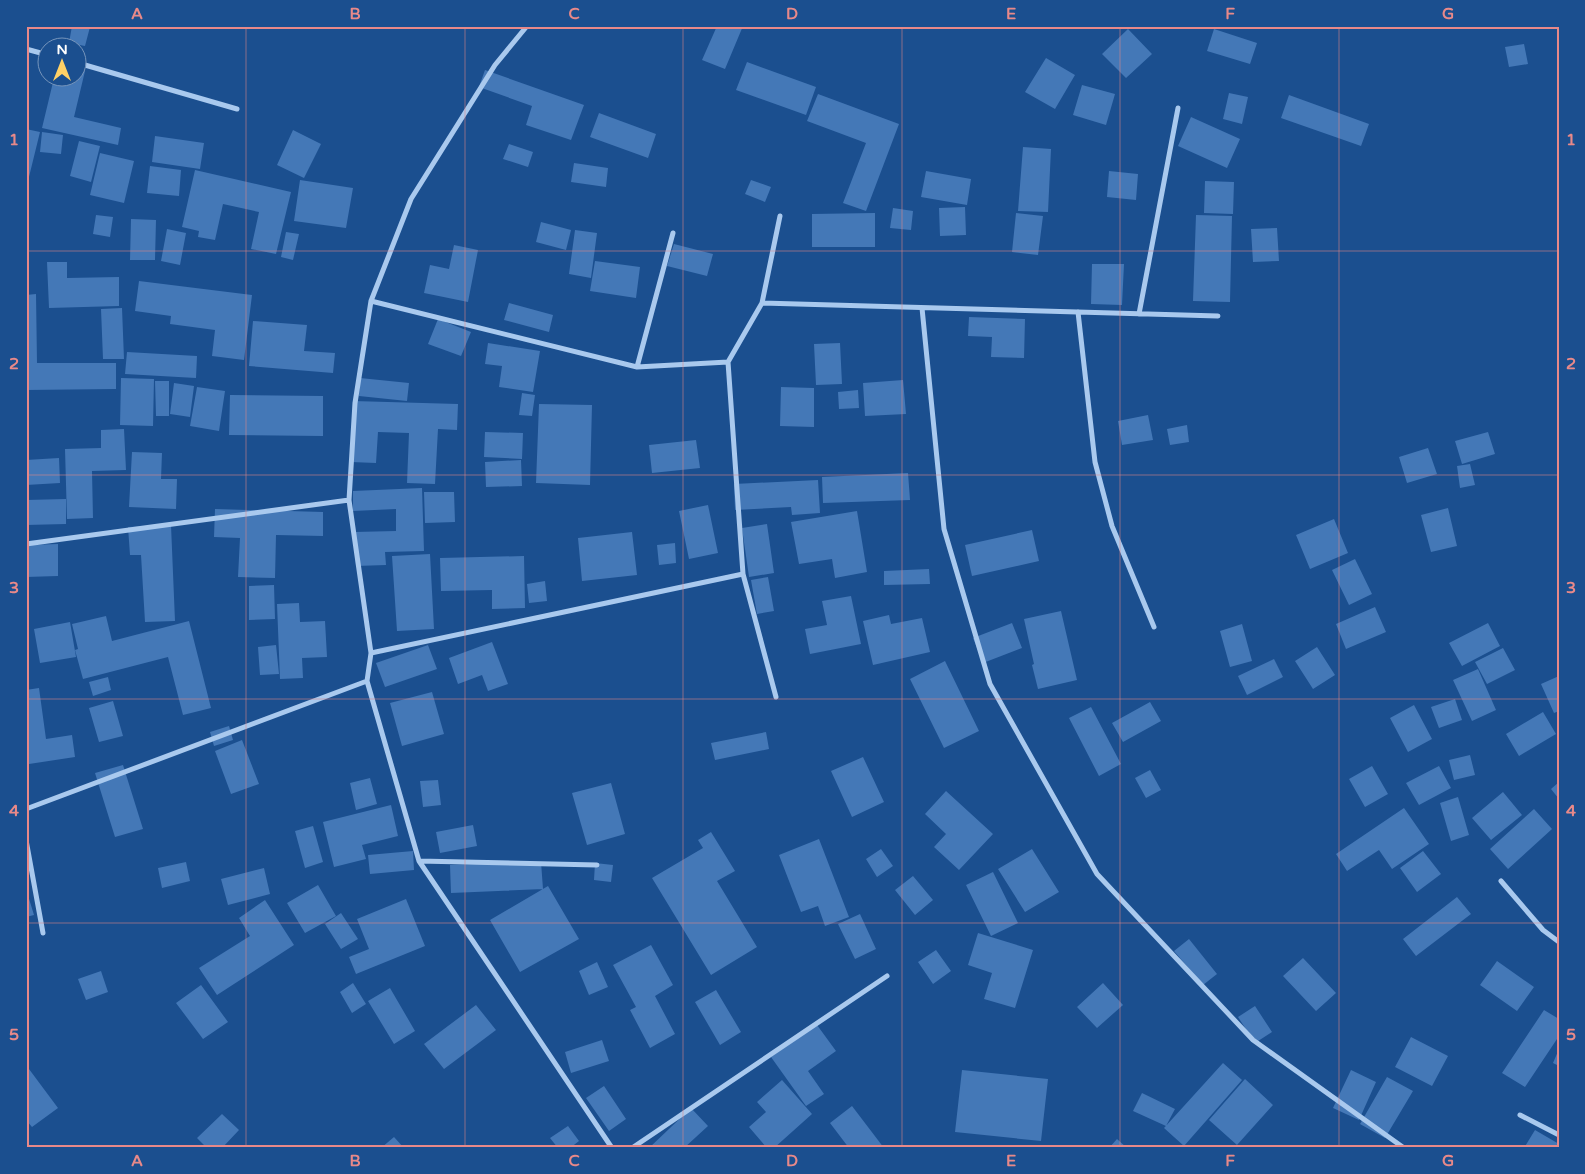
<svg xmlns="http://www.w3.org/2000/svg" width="1585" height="1174" viewBox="0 0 1585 1174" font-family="'Varela Round',sans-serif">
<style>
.building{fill:#4478b7}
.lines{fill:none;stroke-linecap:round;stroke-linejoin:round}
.minor{stroke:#a9c9ee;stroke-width:5}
.grid{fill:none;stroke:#e88989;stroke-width:1;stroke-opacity:0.55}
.neatline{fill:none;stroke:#e88989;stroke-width:2}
.grid-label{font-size:16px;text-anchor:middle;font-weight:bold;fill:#e88989}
</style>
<rect width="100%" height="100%" fill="#1b4f8f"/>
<path class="building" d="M72,26L90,27L85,46L69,43Z
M717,26H743L725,69L702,60Z
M1128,29L1152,54L1126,78L1102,54Z
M1214,29L1257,43L1250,64L1207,51Z
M1524,44L1528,64L1509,67L1505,47Z
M1046,58L1075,75L1055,109L1025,92Z
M747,62L816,87L806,115L736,90Z
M78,69L85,71L74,117L121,128L118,145L42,128L54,78H78Z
M485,70L584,105L571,140L526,125L532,106L479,87Z
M1082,85L1115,94L1106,125L1073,115Z
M1229,93L1248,97L1242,124L1223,119Z
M818,94L899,124L866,211L843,203L866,143L807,121Z
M1289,95L1369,124L1361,146L1281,118Z
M599,113L656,134L648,158L590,137Z
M1191,117L1240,139L1227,168L1178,146Z
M26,129L40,132L28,181L26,180Z
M293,130L321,144L304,178L277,165Z
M42,132L63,135L61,154L40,152Z
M155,136L204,143L200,169L152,162Z
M79,141L100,146L91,182L70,176Z
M509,144L533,152L528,167L503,159Z
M1023,147L1051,149L1048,212L1018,211Z
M100,153L134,161L124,203L90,195Z
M574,163L608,168L606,187L571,182Z
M150,166L181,170L179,196L147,193Z
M195,170L291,192L276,254L251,249L259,212L223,204L215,240L198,237L199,231L182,227Z
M926,171L971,179L967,205L921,197Z
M1109,171L1138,174L1136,200L1107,197Z
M300,180L353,188L346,228L294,221Z
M751,180L771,187L765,202L745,194Z
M1205,181L1234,182L1233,214L1204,213Z
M965,207L966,235L940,236L939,208Z
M893,208L913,211L911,230L890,228Z
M875,213V247H812V214Z
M1016,213L1043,216L1038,255L1012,252Z
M96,215L113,217L110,237L93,234Z
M1196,215L1232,216L1230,302L1193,301Z
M131,219L156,220L155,260H130Z
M541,222L571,230L566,250L536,242Z
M1277,228L1279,261L1253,262L1251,229Z
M167,229L186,233L180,265L161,261Z
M575,230L597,233L591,278L569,274Z
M286,232L299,234L293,260L281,257Z
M674,244L713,254L707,276L667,266Z
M454,245L478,250L468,302L424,293L430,265L449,269Z
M595,261L640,267L636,298L590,291Z
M47,262H67V278L119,277V306L49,308Z
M1092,264H1124L1122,305L1091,304Z
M139,281L252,295L244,360L212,356L215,330L170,324L171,316L135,311Z
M36,294L37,363H116V389L26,390V295Z
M509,303L553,315L549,332L504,320Z
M122,308L124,359H103L101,309Z
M969,317L1025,319L1024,358L991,357L992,337L968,336Z
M438,319L471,332L461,356L428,344Z
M253,321L307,325L304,351L335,353L333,373L249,366Z
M488,343L540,351L533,392L499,387L502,366L485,364Z
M840,343L842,384L816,385L814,344Z
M127,352L197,356L196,378L125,374Z
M121,378L154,379L153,426L120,425Z
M360,378L409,383L407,401L359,396Z
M903,380L906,414L865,416L863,383Z
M155,381H169V416H156Z
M174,383L194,386L190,417L170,414Z
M197,387L225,391L219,431L190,426Z
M781,387L814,388V427L780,426Z
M858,390L859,408L839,409L838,392Z
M522,393L535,395L532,416L519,415Z
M230,395L323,396V436L229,435Z
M353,401L458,404L457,430L438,429L435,484L407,483L409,433L378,432L376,463L351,462Z
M539,404L592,405L590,485L536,483Z
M1148,415L1153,440L1122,445L1118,421Z
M1187,425L1189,442L1170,445L1167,429Z
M124,429L126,470L92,471L93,518L67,519L65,449L101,448V430Z
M485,432L523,433L522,459L484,457Z
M1488,432L1495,454L1462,464L1455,441Z
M696,440L700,468L652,473L649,445Z
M1428,448L1437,474L1407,483L1399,457Z
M132,452L162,453L161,479H177L176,509L129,507Z
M59,458L60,483L26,485V460Z
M521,460L522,486L486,487L485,462Z
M1470,464L1475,485L1460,488L1457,466Z
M908,473L910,500L823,503L822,477Z
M818,480L820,513L792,515L791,507L735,510L734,484Z
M422,488L424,551L385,552L386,565L356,566L354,532L396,531V509L353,511V491Z
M424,492H454L455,522L425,523Z
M66,499V524L26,525V500Z
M708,505L718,553L689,559L679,511Z
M1448,508L1457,546L1431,552L1421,515Z
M215,509L323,512V536L276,535L275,578L238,577L240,538L214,537Z
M857,511L867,572L835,578L832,559L799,564L791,522Z
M1334,519L1348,553L1310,569L1296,535Z
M767,524L774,573L749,577L742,528Z
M171,525L175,621L145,622L141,555H130L128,527Z
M1032,530L1039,561L972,576L965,545Z
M632,532L637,575L582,581L578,538Z
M675,543L676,563L659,565L657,545Z
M58,544V576L26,577V545Z
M430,554L434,629L397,631L392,556Z
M524,556L525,608L492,609V590L441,591L440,558Z
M1355,559L1372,594L1349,605L1332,570Z
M929,569L930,584L884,585V571Z
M768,577L774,611L757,614L751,580Z
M545,581L547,601L529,603L527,584Z
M274,585L275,619L249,620V586Z
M851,596L861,644L810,654L805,629L827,625L822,601Z
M299,603L300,622L325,621L327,657L302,658L303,678L280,679L277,604Z
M1375,607L1386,632L1346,649L1336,624Z
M1061,611L1077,680L1038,689L1032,665L1034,664L1024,619Z
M889,615L891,624L922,618L930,652L873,665L863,621Z
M106,616L112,641L189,621L211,708L183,715L168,657L83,679L75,650L78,649L72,624Z
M70,622L76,657L40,663L34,629Z
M1012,623L1022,648L983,663L973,638Z
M1488,623L1500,646L1462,666L1449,643Z
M1242,624L1252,661L1230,667L1220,631Z
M492,642L508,684L488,691L482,675L458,684L449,658Z
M276,645L279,674L260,675L258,647Z
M428,645L437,669L385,687L376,663Z
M1317,647L1335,675L1313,689L1295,661Z
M1503,648L1515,670L1487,684L1475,662Z
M1274,659L1283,677L1247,695L1238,676Z
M945,661L979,731L944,748L910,679Z
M1478,669L1496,710L1472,721L1453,680Z
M1559,676V711L1554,713L1541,684Z
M108,677L111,690L93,696L89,682Z
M39,688L46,739L72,735L75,757L29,764L26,745V690Z
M432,692L444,734L402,746L390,703Z
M1455,699L1462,720L1439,728L1431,707Z
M113,701L123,736L99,742L89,708Z
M1150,702L1161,721L1123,742L1112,723Z
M1414,705L1432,739L1408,752L1390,718Z
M1091,707L1121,764L1099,776L1069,718Z
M1543,712L1556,734L1519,756L1506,734Z
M229,726L233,740L214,746L210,732Z
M766,732L769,749L715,760L711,743Z
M242,740L259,784L231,794L215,751Z
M1470,755L1475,775L1454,780L1449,760Z
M863,757L884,802L852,817L831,771Z
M123,765L143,829L115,837L95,773Z
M1372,766L1388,794L1365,807L1349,779Z
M1439,766L1451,788L1419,805L1406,783Z
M1150,770L1161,790L1146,798L1135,778Z
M370,778L377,804L356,810L350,783Z
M438,780L441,805L423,807L420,781Z
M1559,782V799L1551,789Z
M611,783L625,834L587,845L572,793Z
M946,791L993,834L959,870L934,847L946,834L925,814Z
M1503,792L1522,815L1491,840L1472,818Z
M1458,797L1469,835L1451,841L1440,803Z
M391,805L398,836L362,845L366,859L334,867L323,822Z
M1404,808L1429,844L1392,869L1379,850L1347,871L1336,854Z
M1534,809L1552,829L1508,869L1490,849Z
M473,825L477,846L440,853L436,832Z
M313,826L323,862L305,868L295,831Z
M711,832L735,871L717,881L757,947L711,975L652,878L703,848L698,840Z
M819,839L849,917L825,926L818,906L801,912L779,855Z
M881,849L893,866L877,877L866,859Z
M1032,849L1059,892L1025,912L998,869Z
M413,851L414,870L370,874L368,855Z
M1423,851L1441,874L1417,892L1400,868Z
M186,862L190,881L162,888L158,868Z
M541,862L543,889L451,893L450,865Z
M595,863L613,865L611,882L594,880Z
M264,868L270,894L228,905L221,879Z
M993,872L1018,923L991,936L966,885Z
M913,876L933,900L915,915L895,890Z
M318,885L336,916L305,933L287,903Z
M548,886L579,939L520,972L490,920Z
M26,889L34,915L26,917Z
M1457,897L1471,914L1416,956L1403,939Z
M406,899L425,946L356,974L349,957L369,949L357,919Z
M265,900L294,945L217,995L199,968L250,936L239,918Z
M341,913L358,939L341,949L325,924Z
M860,914L876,949L855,959L838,924Z
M978,933L1033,950L1015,1008L984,999L992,973L968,965Z
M1189,939L1217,974L1203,985L1174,951Z
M651,945L673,985L655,996L675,1034L650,1048L630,1010L636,1007L613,965Z
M936,950L951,971L933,984L918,962Z
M1303,958L1336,993L1316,1011L1283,976Z
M1497,961L1534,987L1517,1011L1480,985Z
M597,962L608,987L589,995L579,971Z
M101,971L108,992L86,1000L78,979Z
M353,983L366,1004L352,1013L340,992Z
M1103,983L1123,1005L1097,1028L1077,1007Z
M201,985L228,1022L203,1039L176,1003Z
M390,988L415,1031L394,1044L368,1001Z
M716,990L741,1032L720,1045L695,1002Z
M476,1005L496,1030L444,1069L424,1044Z
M1255,1006L1272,1032L1255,1043L1238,1017Z
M1544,1010L1559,1019V1036L1525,1087L1502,1073Z
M817,1025L836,1051L808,1071L824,1094L806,1106L771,1057Z
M1411,1037L1448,1056L1432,1086L1395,1067Z
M602,1040L609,1061L571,1073L565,1052Z
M1559,1049V1066L1553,1063Z
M1223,1063L1242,1080L1184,1146L1164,1128Z
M26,1065L58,1108L32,1127L26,1120Z
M962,1070L1048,1079L1041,1141L955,1132Z
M1351,1070L1376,1082L1359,1120L1333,1108Z
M1387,1077L1413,1091L1385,1138L1360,1124Z
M1245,1079L1273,1105L1237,1145L1209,1120Z
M782,1080L812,1114L774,1148H767L749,1127L766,1112L757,1102Z
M604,1086L626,1119L609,1131L586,1098Z
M1142,1093L1175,1109L1166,1126L1133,1111Z
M852,1106L884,1148H849L830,1123Z
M691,1108L708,1126L684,1148H649Z
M222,1114L239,1130L222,1148H207L197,1138Z
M568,1126L579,1141L570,1148H558L550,1138Z
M1535,1130L1559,1144L1557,1148H1524Z
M394,1137L404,1148H381Z
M1117,1139L1127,1148H1109Z"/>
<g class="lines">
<path class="minor" d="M527,26L495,65L411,199L371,301L355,403L349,500L371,653L367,681L419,861L612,1148
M26,49L48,55
M78,63L237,109
M371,301L637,367L728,362L762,303L1218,316
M762,303L780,216
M922,308L944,529L990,684L1097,874L1253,1040L1404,1148
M1078,312L1095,462L1112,526L1154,627
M1139,314L1178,108
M728,362L743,574L776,697
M637,367L673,233
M26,544L349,500
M371,653L743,574
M26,809L367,681
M26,840L43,933
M419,861L597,865
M1501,881L1543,930L1559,942
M1520,1115L1559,1135
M632,1148L887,976"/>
</g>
<path class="grid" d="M246,26V1148M465,26V1148M683,26V1148M902,26V1148M1120,26V1148M1339,26V1148M26,251H1559M26,475H1559M26,699H1559M26,923H1559"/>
<rect width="1585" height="1174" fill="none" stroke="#1b4f8f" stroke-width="55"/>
<g transform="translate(62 62)"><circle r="24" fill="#1b4f8f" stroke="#7695bc"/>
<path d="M0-4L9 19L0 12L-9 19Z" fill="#ffd166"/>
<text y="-8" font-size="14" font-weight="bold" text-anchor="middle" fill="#ffffff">N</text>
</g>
<rect x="28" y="28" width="1530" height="1118" class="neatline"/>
<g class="grid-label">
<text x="137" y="19">A</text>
<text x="355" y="19">B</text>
<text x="574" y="19">C</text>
<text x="792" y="19">D</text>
<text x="1011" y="19">E</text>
<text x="1230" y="19">F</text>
<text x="1448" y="19">G</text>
<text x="14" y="145">1</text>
<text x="1571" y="145">1</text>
<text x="14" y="369">2</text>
<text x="1571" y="369">2</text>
<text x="14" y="593">3</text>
<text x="1571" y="593">3</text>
<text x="14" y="816">4</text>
<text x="1571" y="816">4</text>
<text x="14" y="1040">5</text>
<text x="1571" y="1040">5</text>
<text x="137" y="1166">A</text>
<text x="355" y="1166">B</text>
<text x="574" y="1166">C</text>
<text x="792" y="1166">D</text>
<text x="1011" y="1166">E</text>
<text x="1230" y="1166">F</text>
<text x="1448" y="1166">G</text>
</g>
</svg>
